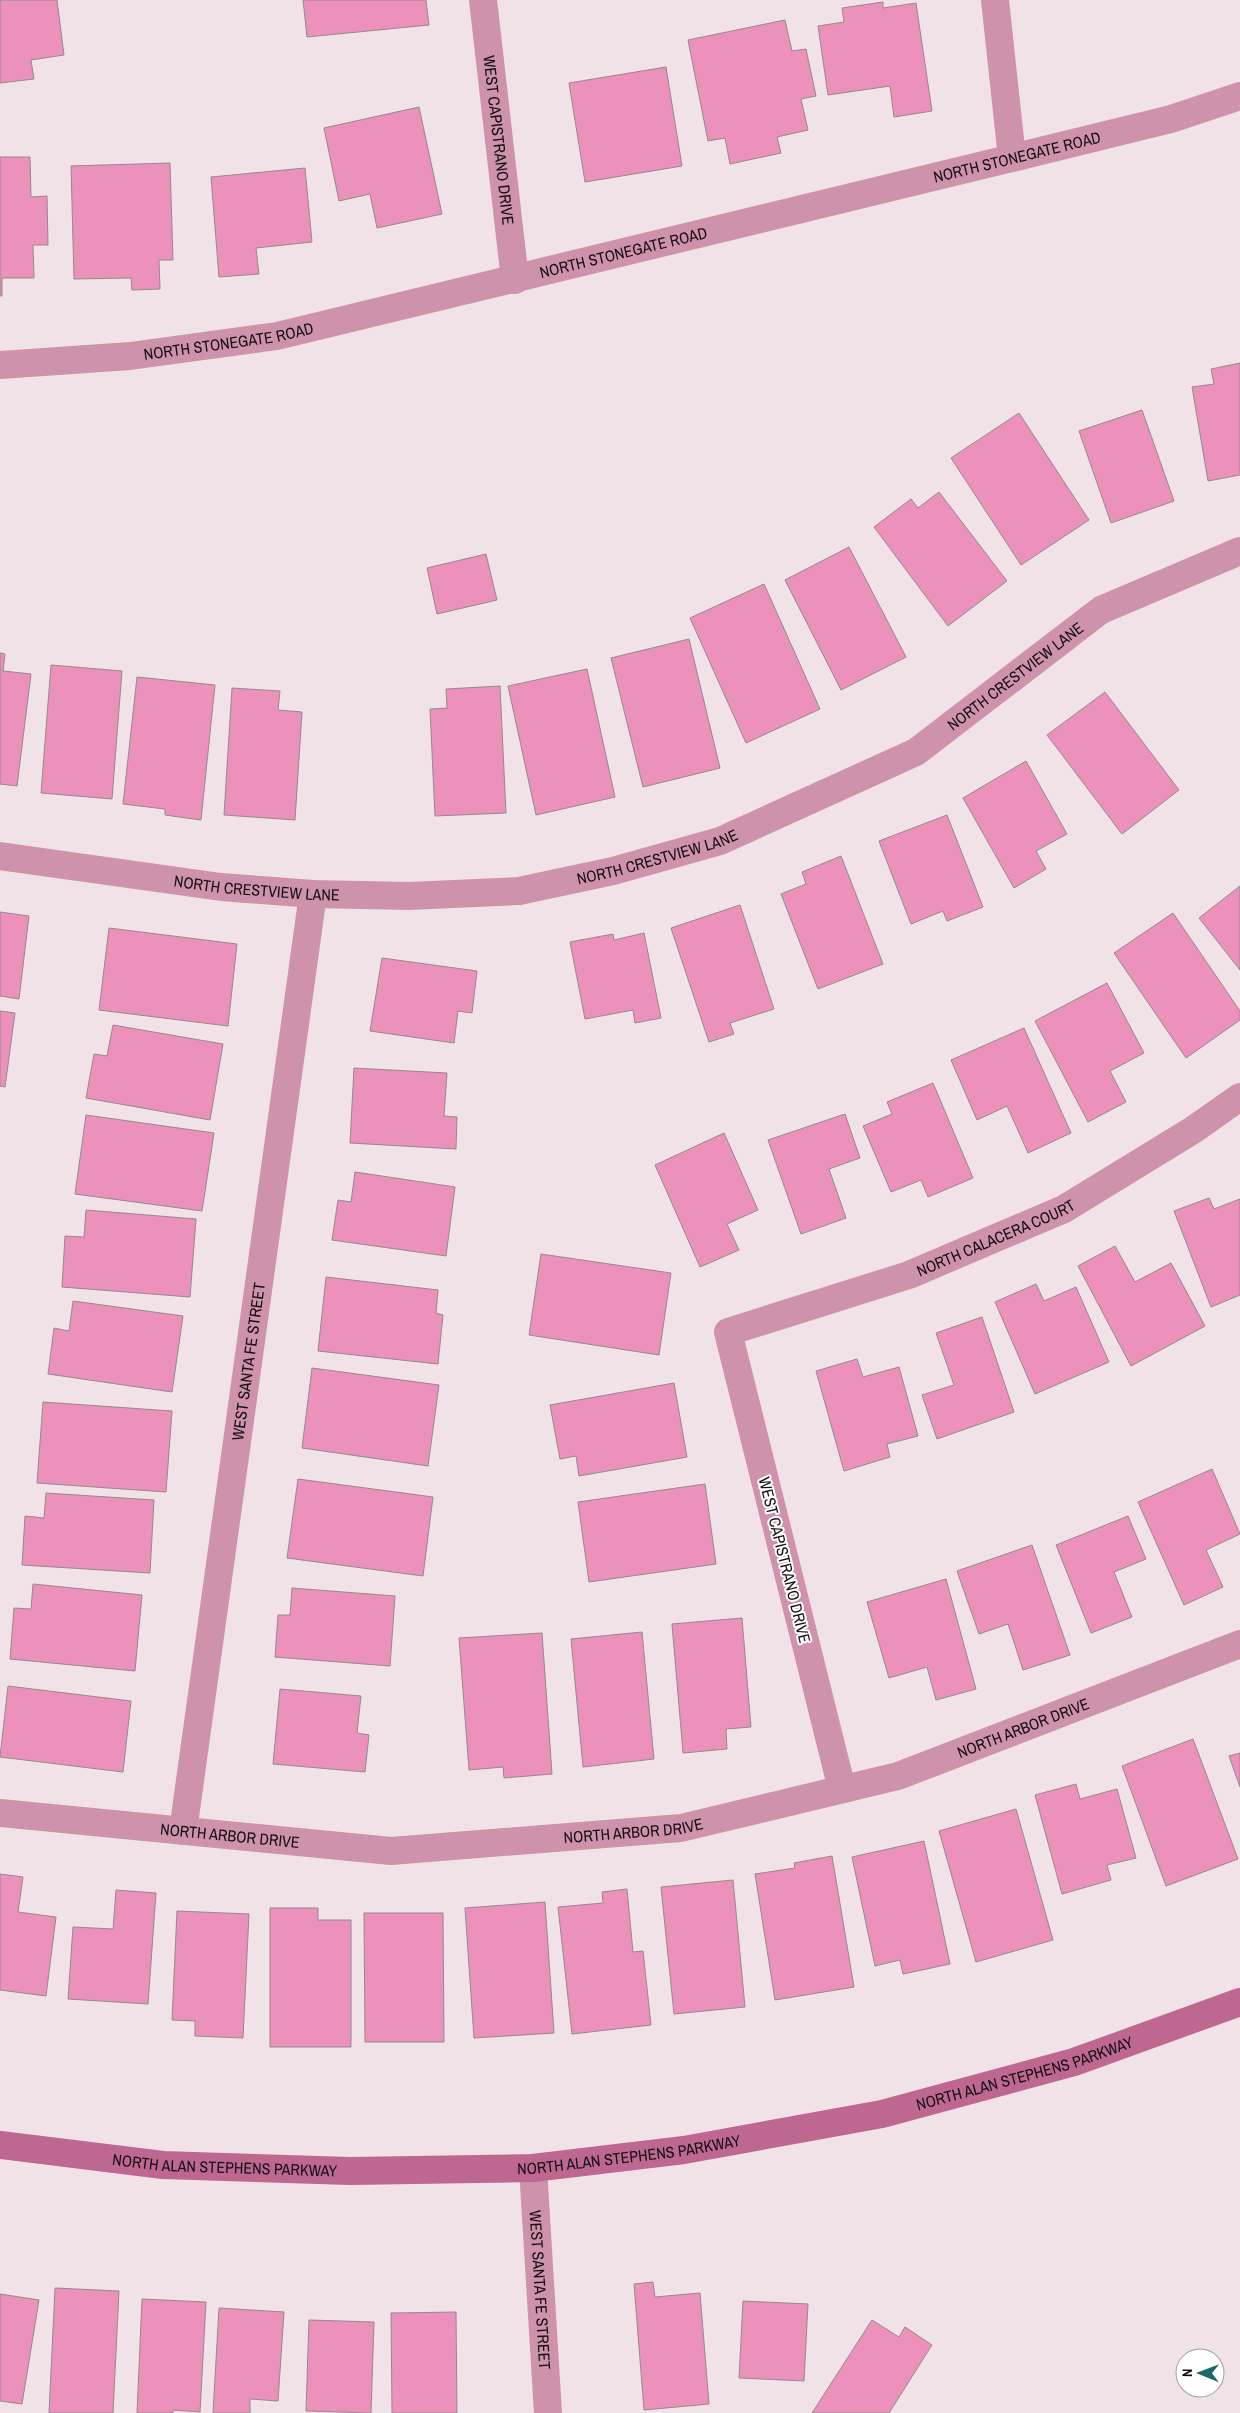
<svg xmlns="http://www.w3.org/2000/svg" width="1240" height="2413" viewBox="0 0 1240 2413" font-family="'Archivo Narrow',sans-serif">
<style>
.building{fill:#eb91bb;stroke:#96888e}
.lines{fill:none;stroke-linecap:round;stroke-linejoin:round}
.street{stroke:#ce92ad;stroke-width:28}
.secondary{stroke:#be6791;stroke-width:28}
.labels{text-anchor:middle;stroke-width:4;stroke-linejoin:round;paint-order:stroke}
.street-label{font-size:16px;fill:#140f11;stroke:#fff}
</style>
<rect width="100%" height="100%" fill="#f1e2e8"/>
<path class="building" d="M0,0H57L64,55L31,60L34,79L0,83Z
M303,0H426L429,25L307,37Z
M883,2V8L916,3L932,111L894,117L890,86L828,95L818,26L844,22L842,8Z
M785,20L792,51L806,49L816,96L801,99L808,130L777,137L781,153L730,164L725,138L708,141L688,40Z
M666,67L682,166L585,182L569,83Z
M419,107L442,214L377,228L370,194L339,201L324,128Z
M0,157H30L31,197L47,196L48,245H33L34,278H2V296H0Z
M170,163L173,260H159L160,289L132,290L131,278L74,279L71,166Z
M305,168L312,242L256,248L259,274L219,277L211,177Z
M1240,363V475L1208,481L1192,387L1214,384L1211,369Z
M1142,410L1174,501L1111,523L1079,431Z
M1019,413L1089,520L1021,565L951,458Z
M939,492L1007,581L948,626L874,527L911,499L918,508Z
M849,547L906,657L841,690L785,580Z
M486,554L497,600L437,614L427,568Z
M764,584L820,709L746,743L690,618Z
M689,639L720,768L643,787L611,658Z
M0,653L5,654L3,671L31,674L17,786L0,784Z
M51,665L122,671L112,799L41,793Z
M587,669L615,797L536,815L508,686Z
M137,677L215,685L201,820L165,815V809L123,804Z
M500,686L506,813L435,816L430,709L447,708L446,689Z
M232,688L280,691L278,710L302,712L295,820L224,815Z
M1105,692L1179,790L1122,834L1047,735Z
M1026,761L1067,834L1036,851L1046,869L1014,888L963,798Z
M947,815L983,907L947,921L943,911L911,924L879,841Z
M841,856L883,964L818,989L781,894L806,884L802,872Z
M1240,886V970L1199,918Z
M740,905L774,1009L730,1023L734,1034L709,1042L671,928Z
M0,912L29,916L19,999L0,996Z
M1173,913L1240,1011V1020L1186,1058L1114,953Z
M109,928L237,944L228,1026L99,1010Z
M644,933L661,1018L635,1023L633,1010L585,1019L570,942L613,934L614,940Z
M382,958L477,971L472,1013L458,1011L454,1043L370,1031Z
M1107,983L1144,1053L1110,1071L1126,1102L1088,1122L1035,1021Z
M0,1011L15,1013L5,1087L0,1086Z
M113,1025L223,1044L210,1120L86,1098L94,1054L107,1056Z
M1024,1028L1071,1133L1028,1153L1007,1106L977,1120L951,1060Z
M354,1068L447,1073L444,1116L457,1117L456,1149L350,1143Z
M933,1083L973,1178L928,1197L921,1180L891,1192L863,1126L892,1114L887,1102Z
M845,1114L860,1158L829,1169L846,1218L801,1234L768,1140Z
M86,1115L214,1133L202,1211L75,1194Z
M724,1133L758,1210L727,1224L739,1250L700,1267L655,1165Z
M355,1172L455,1187L446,1256L332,1240L338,1200L351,1202Z
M1209,1198L1214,1209L1240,1199V1295L1211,1307L1174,1211Z
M86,1210L196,1219L190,1297L62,1287L65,1236L84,1237Z
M1115,1246L1135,1282L1171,1263L1205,1326L1131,1366L1078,1266Z
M541,1254L671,1273L659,1355L529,1335Z
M326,1277L438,1290L436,1313L443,1315L438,1364L318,1351Z
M1036,1284L1044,1301L1076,1287L1109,1362L1035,1394L995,1302Z
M73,1301L183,1316L172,1392L48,1374L54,1328L69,1331Z
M982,1317L1014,1412L937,1439L922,1395L954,1385L936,1333Z
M857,1359L863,1377L899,1367L918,1436L887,1444L890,1457L844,1471L816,1371Z
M312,1368L439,1385L428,1466L302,1448Z
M674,1383L687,1457L579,1476L576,1456L560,1459L550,1405Z
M43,1402L172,1411L166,1492L37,1483Z
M1212,1469L1240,1534L1206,1550L1223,1587L1184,1605L1138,1502Z
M298,1479L433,1497L423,1576L287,1558Z
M705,1484L716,1564L589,1582L578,1502Z
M46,1493L154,1500L150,1573L22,1565L25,1516L44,1518Z
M1128,1516L1146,1559L1114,1572L1132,1617L1091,1633L1056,1545Z
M1032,1545L1070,1655L1023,1670L1008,1624L979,1634L957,1571Z
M946,1579L976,1689L936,1700L927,1667L889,1678L867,1602Z
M33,1584L142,1595L135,1671L10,1659L14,1608L31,1609Z
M292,1588L395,1596L390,1666L275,1657L278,1615H290Z
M742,1618L751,1727L726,1729L727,1749L683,1753L672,1624Z
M642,1632L654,1759L583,1767L571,1639Z
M542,1633L552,1774L504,1778L503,1767L469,1770L459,1638Z
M8,1686L131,1701L123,1772L0,1757Z
M280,1689L361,1696L357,1733L369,1735L365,1772L273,1764Z
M1193,1739L1238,1859L1166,1886L1122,1766Z
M1240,1753V1787L1229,1756Z
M1076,1784L1080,1799L1117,1789L1136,1858L1107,1865L1111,1880L1062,1894L1035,1795Z
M1016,1809L1053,1940L976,1962L939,1831Z
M924,1841L950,1964L903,1974L900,1960L875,1966L852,1857Z
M832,1856L854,1987L775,2000L755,1874L795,1868L794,1863Z
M0,1874L23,1877L18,1912L56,1917L46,1996L0,1990Z
M733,1880L745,2007L674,2014L661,1887Z
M627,1889L633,1952L643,1951L651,2025L572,2034L558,1907L603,1903L602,1892Z
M116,1890L156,1893L148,2004L68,1999L73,1927L113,1929Z
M545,1902L554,2033L474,2038L465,1908Z
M270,1908H318V1920H351V2047H270Z
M177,1911L249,1914L243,2038L195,2036V2021L172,2020Z
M364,1913H443L444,2042H365Z
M653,2282L655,2297L700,2293L709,2404L644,2410L634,2284Z
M55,2288L119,2291L113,2413H49Z
M0,2294L39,2300L22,2404L0,2401Z
M142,2299L206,2302L200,2412L173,2410V2413H137Z
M743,2301L808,2304L804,2381L739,2378Z
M219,2308L284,2312L278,2401L250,2399V2413H213Z
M456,2312L457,2413H392L391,2313Z
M309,2320L374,2322L371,2413L306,2411Z
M872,2320L899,2337L905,2327L932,2345L889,2413H812Z"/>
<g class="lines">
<g class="street">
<path id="s1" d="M483,0L515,280"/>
<path d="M995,0L1012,158"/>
<path id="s2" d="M0,365L130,356L277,336L1012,158L1171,119L1240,96"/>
<path id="s3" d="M0,856L221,887L313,894L409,896L519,891L613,871L720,841L916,752L1101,610L1240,551"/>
<path id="s4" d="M842,1789L728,1332L909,1275L1064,1209L1193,1130L1240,1097"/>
<path id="s5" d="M0,1813L391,1851L681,1828L898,1776L1240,1644"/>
<path id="s6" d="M183,1831L313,894"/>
<path id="s7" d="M533,2168L548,2413"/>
</g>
<path class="secondary" id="s8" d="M0,2145L163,2165L350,2171L533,2168L684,2150L882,2114L1074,2062L1240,2002"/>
</g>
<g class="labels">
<g class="street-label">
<text dy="6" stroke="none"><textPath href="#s1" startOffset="141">WEST CAPISTRANO DRIVE</textPath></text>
<text dy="6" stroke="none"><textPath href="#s2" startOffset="1040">NORTH STONEGATE ROAD</textPath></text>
<text dy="6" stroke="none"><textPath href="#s2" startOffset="635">NORTH STONEGATE ROAD</textPath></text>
<text dy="6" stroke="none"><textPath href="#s2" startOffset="230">NORTH STONEGATE ROAD</textPath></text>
<text dy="6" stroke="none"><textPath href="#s3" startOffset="1069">NORTH CRESTVIEW LANE</textPath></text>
<text dy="6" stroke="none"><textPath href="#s3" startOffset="664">NORTH CRESTVIEW LANE</textPath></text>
<text dy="6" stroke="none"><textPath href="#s3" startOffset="259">NORTH CRESTVIEW LANE</textPath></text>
<text dy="6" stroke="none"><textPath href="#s4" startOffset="755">NORTH CALACERA COURT</textPath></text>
<text dy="6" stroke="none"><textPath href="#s6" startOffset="474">WEST SANTA FE STREET</textPath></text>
<text transform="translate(785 1560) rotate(76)" y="6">WEST CAPISTRANO DRIVE</text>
<text dy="6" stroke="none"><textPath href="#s5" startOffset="1041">NORTH ARBOR DRIVE</textPath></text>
<text dy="6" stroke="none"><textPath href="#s5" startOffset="636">NORTH ARBOR DRIVE</textPath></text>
<text dy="6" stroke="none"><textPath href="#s5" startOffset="231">NORTH ARBOR DRIVE</textPath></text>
<text dy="6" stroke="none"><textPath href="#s8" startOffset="1036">NORTH ALAN STEPHENS PARKWAY</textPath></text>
<text dy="6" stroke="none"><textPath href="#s8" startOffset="631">NORTH ALAN STEPHENS PARKWAY</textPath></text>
<text dy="6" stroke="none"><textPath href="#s8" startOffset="226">NORTH ALAN STEPHENS PARKWAY</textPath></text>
<text dy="6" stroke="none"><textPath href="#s7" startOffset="122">WEST SANTA FE STREET</textPath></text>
</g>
</g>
<g transform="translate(1200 2373) rotate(271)"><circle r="24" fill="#ffffff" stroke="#a19fa0"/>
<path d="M0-4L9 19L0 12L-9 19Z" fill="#1b6968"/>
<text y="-8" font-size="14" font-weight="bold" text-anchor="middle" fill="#140f11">N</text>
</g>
</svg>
